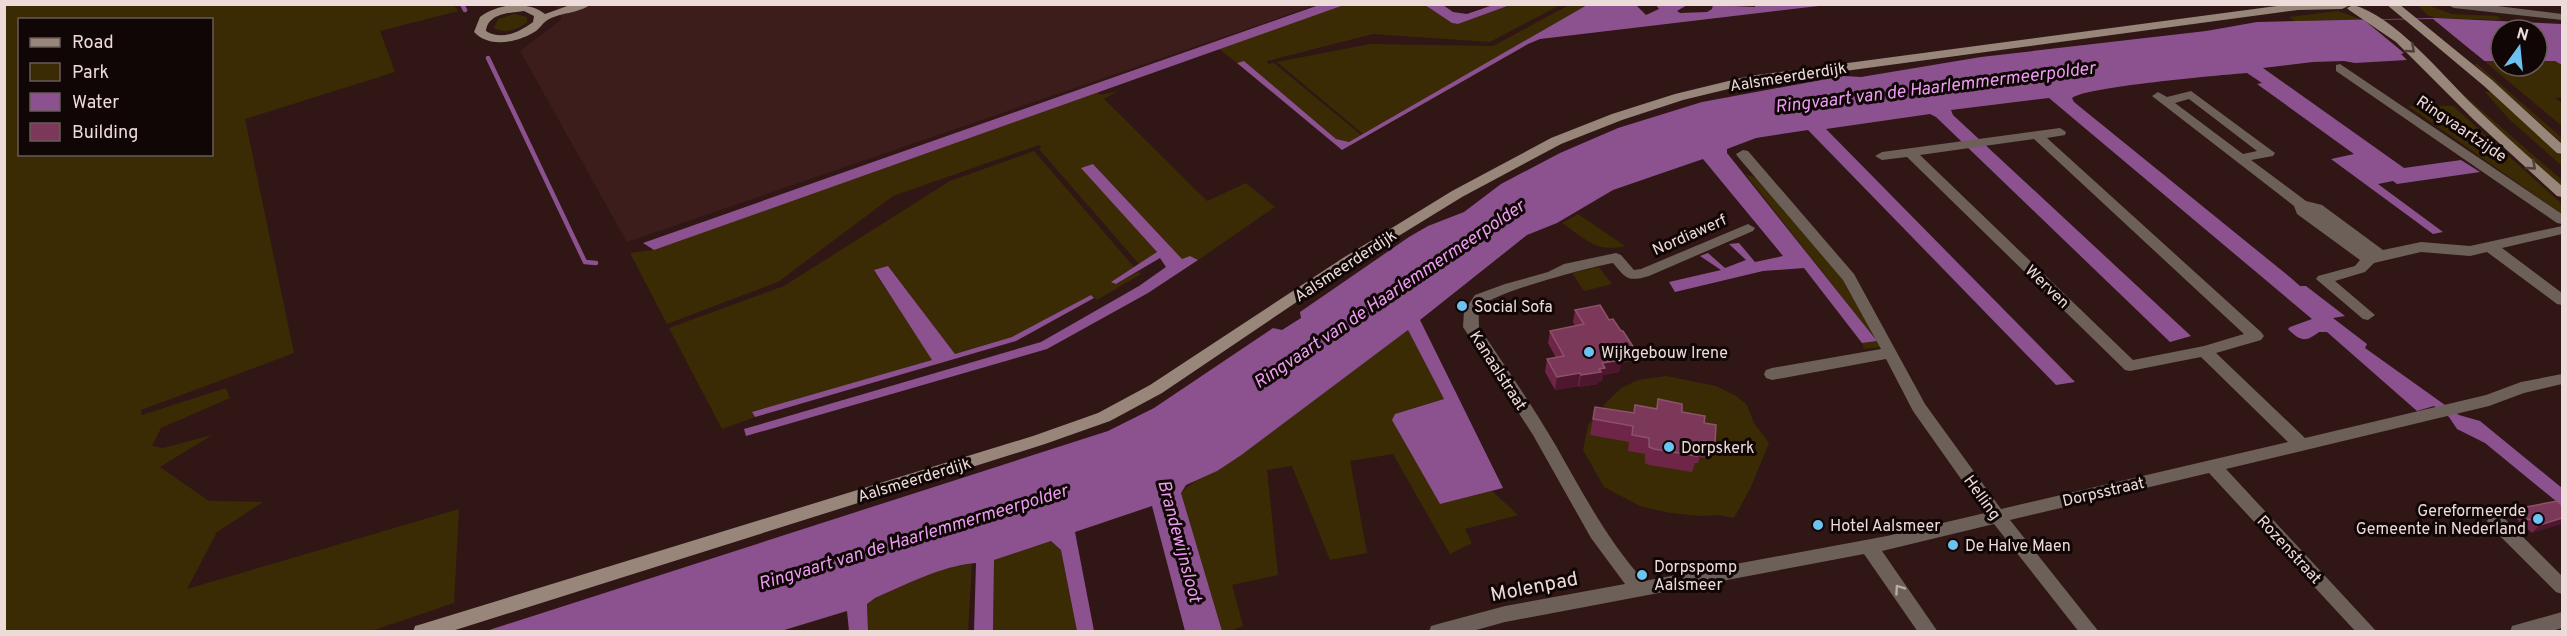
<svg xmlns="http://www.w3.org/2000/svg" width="2567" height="636" viewBox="0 0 2567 636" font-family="Overpass,sans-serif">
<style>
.built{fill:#3d1d1b}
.green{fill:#3b2b05;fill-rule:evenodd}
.water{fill:#8c5290}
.pier{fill:#301615}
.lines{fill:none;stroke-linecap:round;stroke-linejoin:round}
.stream{stroke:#8c5290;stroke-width:4.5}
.street{fill:#6c6059;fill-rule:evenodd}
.secondary{fill:#98867a;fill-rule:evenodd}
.wall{fill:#6e2548}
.shaded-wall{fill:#4f172d}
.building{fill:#7b3858;stroke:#8d526c;stroke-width:1.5}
.oneway{stroke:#4d403a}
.oneway2{stroke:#b9aaa6}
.poi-dot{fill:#6cc3f2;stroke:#100605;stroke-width:2}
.labels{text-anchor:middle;stroke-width:6;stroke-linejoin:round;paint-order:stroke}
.street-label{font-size:16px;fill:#eddbd9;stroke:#100605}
.poi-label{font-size:16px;fill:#eddbd9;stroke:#100605;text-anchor:start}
.water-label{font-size:18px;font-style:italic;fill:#ec9cf2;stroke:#100605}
.near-street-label{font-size:20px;fill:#eddbd9;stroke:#100605}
</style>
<rect width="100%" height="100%" fill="#301615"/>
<path class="built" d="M555,5H1316L627,242L520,51L562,19Z"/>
<path class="green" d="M4,5H454L458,11L380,31L395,72L245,119L294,353L141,410L142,415L226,388L230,398L161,428L152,446L163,448L212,435L160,467L209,501L263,502L217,532L187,589L459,509L454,603L371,631H5ZM20,20H212V154H20Z
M1344,5H1425L1452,23L1458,24L1510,5H1560L1490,42L1373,34L1267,61L1268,64L1274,63L1361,135L1349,142L1336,139L1244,61L1237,63L1218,48Z
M1569,5H1587L1363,134L1277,62L1370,44L1493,46Z
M2418,5H2427L2452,14L2497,16L2501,20L2436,18L2427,15Z
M2338,11L2363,20L2294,21L2289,17Z
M514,14L527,17V22C518,30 505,34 494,28L498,19Z
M2484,61H2501V66H2537V61H2555L2562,65V97L2555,98L2562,103V126Z
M2474,64H2477L2562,138V143Z
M2450,83L2562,180V190L2541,172Z
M1096,91L1100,95L1118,91L1104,99L1207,201L1246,183L1275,207L1198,260L1190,256L1182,259L1093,164L1082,168L1157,252L1139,264L1039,149L1041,147L1039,145L893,196L778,282L667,324L630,253L654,250Z
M2485,92H2490L2562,156V166L2509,119Z
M2408,106H2453L2562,204V214Z
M1034,151L1134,267L1112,281L1118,283L1138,272L1141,274L1097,300L1091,295L1012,337L955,354L889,267L874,271L933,360L752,412L755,417L722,429L669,328L784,286L950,181Z
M1746,175L1763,179L1860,301L1881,347L1864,349L1862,343L1877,341Z
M1578,214L1625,246C1596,253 1586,239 1562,223Z
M1599,267L1612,284L1584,291L1572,273Z
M1408,330L1444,399L1395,414L1440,504L1492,491L1518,515L1465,529L1472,543L1450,554L1393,454L1350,461L1367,553L1330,560L1292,466L1267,470L1278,575L1232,585L1243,626L1230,631H1222L1181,493C1189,482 1225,466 1240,456Z
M1666,376L1716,386L1736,396L1747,405L1754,423L1769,443L1751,487L1734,518L1718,515L1701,516L1670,513L1640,506L1604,487L1583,450L1588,425L1605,404L1621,388L1638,380Z
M1051,541L1061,550L1077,631L993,632L994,560Z
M972,564L968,631H868L867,604L875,598C906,585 938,566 972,564Z"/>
<path class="water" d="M1319,5H1344L654,250L643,243Z
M1425,5H1443L1453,12L1467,14L1493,5H1510L1458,24L1452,23Z
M1755,5H1827L1540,39L1528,44L1342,150L1237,63L1244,61L1336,139L1349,142L1587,5H1636L1646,15L1659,9L1656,5H1687L1677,11L1680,13L1707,12L1712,9L1713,5L1755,7Z
M2435,18L2562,24V65L2555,61H2537V30H2501V61H2484L2473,52L2402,54L2407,60L2355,63L2344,61L2313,62L2263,68L2404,168L2461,160L2480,172L2397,184L2393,181L2378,184L2443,232L2433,234L2331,159L2354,154L2257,84L2262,83L2247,73C2220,75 2085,87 2072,98L2074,102L2291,278L2300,286H2306L2345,316L2333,318L2367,344L2365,348L2459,415L2480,421L2562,488V506L2485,443L2457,429L2449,417L2434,406L2417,411L2327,332H2319C2306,342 2301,342 2288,329L2290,327L2312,319L2049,98L1951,110L1953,115L2191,336L2170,342L1936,117L1930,114L1826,129L2075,382L2056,385L1808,130L1756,138L1727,149V153L1877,341L1862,343L1804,268L1763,271L1675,292L1669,282L1721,270L1700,256L1708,253L1725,268L1746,260L1729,244L1739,243L1755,262L1783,256L1703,159L1613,190L1557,223L1527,235L1420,320L1503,488L1440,504L1392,420L1395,414L1444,399L1408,330L1240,456L1217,471L1186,485L1181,493L1222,631H1185L1152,506L1075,532L1094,631H1077L1061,550L1051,541L994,560L993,631H974L976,563C940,566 908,584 875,598L867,604L868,631H849L847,611L781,631L483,632L1108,431L1154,408L1273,328L1282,330L1301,318L1300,312L1409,237L1428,226L1464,212L1501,184L1560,153L1618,128L1702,102L1843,76L1861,77L1981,57L2206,31L2257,22Z
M1093,164L1182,259L1190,256L1198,260L1148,293L1047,349L746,436L744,429L1041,342L1139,286L1166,267L1160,258L1116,284L1111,282L1157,252L1081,168Z
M888,266L955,354L1012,337L1091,295L1094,298L1016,341L755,417L752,412L932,360L874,270Z"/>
<path class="pier" d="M2433,19L2488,64L2482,63L2472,55L2408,57L2409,62L2401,54L2404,53L2364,20Z"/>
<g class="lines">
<path class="stream" d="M462,4L465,10
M488,58L585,262L596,263"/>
<path class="street" d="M2481,4L2562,14V20L2454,8L2448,5Z
M2340,64L2562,214V224L2557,223L2336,71V65Z
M2191,91L2275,153L2273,156L2251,160L2306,201L2322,205L2383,250L2421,242L2470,246L2562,226V234L2502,248L2562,293V305L2557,304L2487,252L2470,256L2421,252L2374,263L2365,272L2335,281L2375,315L2368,320L2363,319L2316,279L2318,276L2355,266L2360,260L2297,214L2294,206L2152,96L2158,92L2167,97ZM2189,99L2257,151L2243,154L2175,103Z
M2060,128L2066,132L2065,135L2047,138L2261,332L2264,336L2261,340L2216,353L2305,438L2486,395L2521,382L2562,374V384L2524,393L2489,406L2226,469L2377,632H2356L2209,473L2010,520L2099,632H2079L1994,524L1882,551L1938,632H1918L1864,554L1505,622L1469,632H1429L1431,626L1438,624L1505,606L1625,584L1591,538L1533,435L1463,327L1464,311L1475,295L1505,284L1548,272L1564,264L1616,253L1621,255L1634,270L1641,269L1748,224L1755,228L1753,231L1649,276C1628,282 1626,279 1613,263C1591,267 1495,292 1484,305C1477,312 1479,318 1479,327C1505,366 1532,405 1556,446C1583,493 1607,540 1644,581L1887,536L1985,513L1913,411L1886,359L1772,380L1766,378L1764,374L1766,370L1772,368L1881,349L1843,280L1738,157L1736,154L1743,150L1748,151L1854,274L1925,404L2001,509L2288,442L2201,357L2130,371L2125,370L1907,157L1882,160L1875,156L1882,152ZM2034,139L2244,334L2204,346L2133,360L1920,155Z
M2496,514L2502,516L2562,576V594L2556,592L2490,526L2487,521L2490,516Z
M2562,612V628L2549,632H2510L2512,626Z"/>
<path class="secondary" d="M573,4H591C579,14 559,12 546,21C543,23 540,28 536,31C519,42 490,49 474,32L480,17C497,4 528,0 545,14ZM524,11L534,16L533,22C520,32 501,41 486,31C488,13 510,13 524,11Z
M2291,4L2348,6L2342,9L2298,10L1749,84L1683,100L1622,120L1561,144L1462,197L1353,264L1162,393L1110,421L1045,444L449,632H413L415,626L422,624L1033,436L1098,413L1150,385L1343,258L1452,191L1551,138L1612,114L1675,94L1749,76Z
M2386,4H2399L2492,80L2562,144V154L2557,153L2484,86Z
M2353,5C2395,16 2442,75 2473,105C2502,133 2532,160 2562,186V197L2557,196L2474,120L2396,42L2349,10L2347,8Z"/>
</g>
<path class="wall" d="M1575,310L1631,361L1621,363L1619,372L1603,375L1602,381L1598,382V384L1579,387L1578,386L1555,390L1545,372L1547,359L1556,358L1548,343L1550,331L1575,326L1573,322Z
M1658,399L1682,412L1704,423L1715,443L1710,459L1700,457L1698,463H1695L1692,472L1649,465L1645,463V454L1628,451L1629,442L1590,435L1595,407L1633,413L1635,405L1656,408Z
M2562,506L2532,533L2526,528L2516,527L2519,521L2513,516L2521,508Z"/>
<path class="shaded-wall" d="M1634,348L1631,361L1621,363L1619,372L1603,375L1602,381L1598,382V384L1579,387L1581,375L1602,363L1617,351Z
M1580,373L1578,386L1555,390L1557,377Z
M2562,518V524L2532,533L2540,525Z"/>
<path class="building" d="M1600,305L1609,320L1613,319L1621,331H1623L1634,348L1617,351L1622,360L1602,363L1605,368L1599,369L1601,372L1581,375L1580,373L1557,377L1547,359L1564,356L1550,331L1584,324L1575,310Z
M1658,399L1682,404V412L1705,416L1704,423L1716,425L1715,443L1703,441V447H1697V456L1654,449L1649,447V438L1632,435L1633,426L1593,419L1595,407L1634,413L1635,405L1657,409Z
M2557,501L2562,506V518L2540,525L2534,520L2524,519L2526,513L2521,508Z"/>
<defs><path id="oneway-chevron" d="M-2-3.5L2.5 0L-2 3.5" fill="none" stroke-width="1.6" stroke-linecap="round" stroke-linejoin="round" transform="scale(1.5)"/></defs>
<g class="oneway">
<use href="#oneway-chevron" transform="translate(2411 49) rotate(42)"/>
<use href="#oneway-chevron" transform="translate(2532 166) rotate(41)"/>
</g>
<use class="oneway2" href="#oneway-chevron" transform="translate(1899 589) rotate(-125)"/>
<g class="poi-dot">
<circle cx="1462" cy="306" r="6"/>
<circle cx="1589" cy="352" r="6"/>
<circle cx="1669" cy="447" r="6"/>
<circle cx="2538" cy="519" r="6"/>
<circle cx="1818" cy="525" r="6"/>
<circle cx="1953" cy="545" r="6"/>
<circle cx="1642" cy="575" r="6"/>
</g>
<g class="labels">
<g class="street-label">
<text transform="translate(1788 76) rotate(-9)" y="6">Aalsmeerderdijk</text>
<text transform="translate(2462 128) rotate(34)" y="6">Ringvaartzijde</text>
<text transform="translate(1689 234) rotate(-24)" y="6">Nordiawerf</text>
<text transform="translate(1345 265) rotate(-33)" y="6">Aalsmeerderdijk</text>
<text transform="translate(2048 286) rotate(44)" y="6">Werven</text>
<text transform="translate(1499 370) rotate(57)" y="6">Kanaalstraat</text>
<text transform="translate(914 479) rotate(-17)" y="6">Aalsmeerderdijk</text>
<text transform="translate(2103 491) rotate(-13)" y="6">Dorpsstraat</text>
<text transform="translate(1983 497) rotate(54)" y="6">Helling</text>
<text transform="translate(2290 549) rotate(47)" y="6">Rozenstraat</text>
</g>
<g class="poi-label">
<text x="1474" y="312">Social Sofa</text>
<text x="1601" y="358">Wijkgebouw Irene</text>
<text x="1681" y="453">Dorpskerk</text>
<text x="2526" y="516" text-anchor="end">Gereformeerde<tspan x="2526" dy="18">Gemeente in Nederland</tspan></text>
<text x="1830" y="531">Hotel Aalsmeer</text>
<text x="1965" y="551">De Halve Maen</text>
<text x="1654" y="572">Dorpspomp<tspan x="1654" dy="18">Aalsmeer</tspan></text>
</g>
<g class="water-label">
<text transform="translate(1935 87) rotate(-7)" y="6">Ringvaart van de Haarlemmermeerpolder</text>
<text transform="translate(1389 294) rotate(-34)" y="6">Ringvaart van de Haarlemmermeerpolder</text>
<text transform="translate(913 537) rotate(-17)" y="6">Ringvaart van de Haarlemmermeerpolder</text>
<text transform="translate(1180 541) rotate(75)" y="6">Brandewijnsloot</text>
</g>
<g class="near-street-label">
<text transform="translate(1534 586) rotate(-11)" y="7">Molenpad</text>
</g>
</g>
<rect width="2567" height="636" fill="none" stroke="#eddbd9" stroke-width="12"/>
<rect x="18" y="18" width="195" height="138" fill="#100605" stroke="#685b5a" stroke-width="1.5"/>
<rect x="30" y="38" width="30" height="9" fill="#98867a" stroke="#685b5a" stroke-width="1.5"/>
<text x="72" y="48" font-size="18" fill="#eddbd9">Road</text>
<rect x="30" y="63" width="30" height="18" fill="#3b2b05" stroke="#685b5a" stroke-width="1.5"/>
<text x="72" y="78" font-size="18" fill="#eddbd9">Park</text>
<rect x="30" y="93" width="30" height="18" fill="#8c5290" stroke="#685b5a" stroke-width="1.5"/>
<text x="72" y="108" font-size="18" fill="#eddbd9">Water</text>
<rect x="30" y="123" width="30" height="18" fill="#7b3858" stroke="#685b5a" stroke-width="1.5"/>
<text x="72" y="138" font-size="18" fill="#eddbd9">Building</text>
<g transform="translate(2519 48) rotate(15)"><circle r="28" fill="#100605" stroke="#685b5a" stroke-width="1.5"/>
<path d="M0-4.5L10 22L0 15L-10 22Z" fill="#6cc3f2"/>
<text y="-9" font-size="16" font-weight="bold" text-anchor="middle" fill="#eddbd9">N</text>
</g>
</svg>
